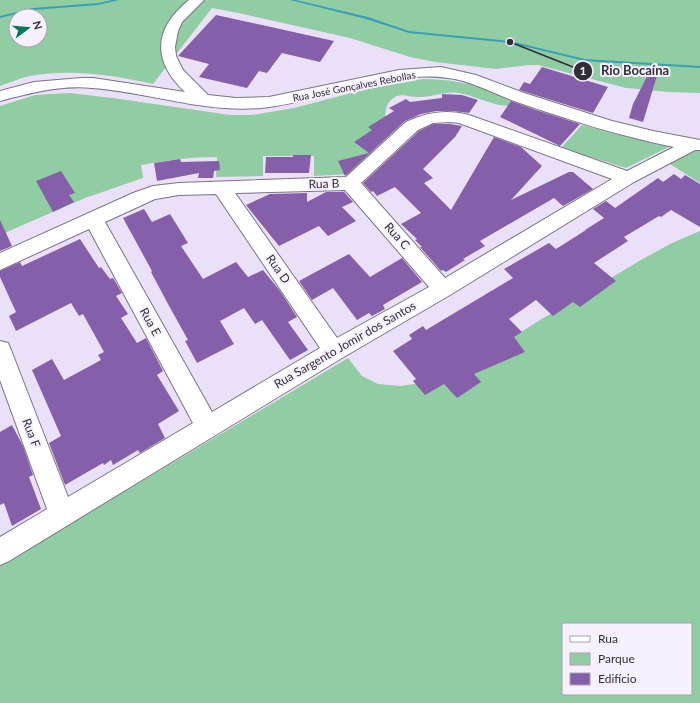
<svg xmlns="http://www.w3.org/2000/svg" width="700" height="703" viewBox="0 0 700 703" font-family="Lato,sans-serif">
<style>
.green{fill:#91cda3;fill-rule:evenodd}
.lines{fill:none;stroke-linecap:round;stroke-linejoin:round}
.stream{fill:#3c9eb5;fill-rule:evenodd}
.building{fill:#865faa}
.minor-casing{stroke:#7b7387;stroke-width:2}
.minor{fill:#fff;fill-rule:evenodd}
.labels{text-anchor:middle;stroke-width:4;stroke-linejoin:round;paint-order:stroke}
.far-street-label{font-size:10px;fill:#322e37;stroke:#f6f0ff}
.street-label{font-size:12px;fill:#322e37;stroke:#f6f0ff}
.leader{fill:none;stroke:#322e37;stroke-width:1.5}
.callout-dot{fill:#322e37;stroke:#f6f0ff;stroke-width:1.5}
.mark-label{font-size:12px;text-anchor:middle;font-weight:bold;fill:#fff}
.callout-label{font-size:13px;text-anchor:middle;font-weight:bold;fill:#322e37;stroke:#f6f0ff;stroke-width:4;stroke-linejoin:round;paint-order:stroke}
</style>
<rect width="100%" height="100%" fill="#eae1f9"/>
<path class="green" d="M0,0H700V93L669,92L626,88L538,65H530L496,69L435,62L410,57L350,38L243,14L212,8L153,84C113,75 67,68 26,77C18,79 9,83 0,86ZM16,16H40V40H16Z
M423,79C450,79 474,84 500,94C506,97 514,98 517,105C501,110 476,96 459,93C444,91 434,97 420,97C409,98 400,91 391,100C384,107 386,113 385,122C384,128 381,137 378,142C372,155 361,164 350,174L314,176V156H263V176L216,177L217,157C190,157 168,160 141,165L143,178L85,198L0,235V106L35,95L69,93L113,98L230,115H252L294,108L367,89Z
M582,125L671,146L626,168L561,148Z
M700,150V183L670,164L683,154Z
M700,231V703H0V563L60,530L348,358L362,376L378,384L400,386L422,383L478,359L540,320L641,260L672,243ZM563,624H691V694H563Z"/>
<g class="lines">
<path class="stream" d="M112,0H119L98,5L33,10L0,18V16L33,8L98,3Z
M290,0H296L368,17L409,31L510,41L585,59L700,66V68L585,61L510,43L409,33L366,19Z"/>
</g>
<path class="building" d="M216,15L271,27L334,41L320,62L282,53L267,73L259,71L247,88L199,77L209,64L178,56Z
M542,67L608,87L593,113L519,90L524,82L530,84Z
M652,67L659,69L643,122L629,118L633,104Z
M442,94L462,95L478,100L469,113L453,111H437L421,114L405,121L345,176L338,161L369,153L354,142L372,130L368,127L394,111L389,108L406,99L410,102L442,98Z
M511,101L536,110L580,124L560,146L500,117Z
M433,124H450L462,126L455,137L423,169L433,178L424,183L451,210L494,137L521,147L542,166L511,200L569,172H573L593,189L563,206L554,198L480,241L485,246L463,259L465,260L446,272L443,270L441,271L420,247H422L415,240L417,239L401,224L421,213L395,187L377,196L373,191L371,192L363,183L419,131Z
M293,155H311L309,173H265L266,157H293Z
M180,159L181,162L219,161L220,170L214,171L213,178H198L199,173L157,181L154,163Z
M61,171L75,193L69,195L74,202L53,212L36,181Z
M674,174L681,179L685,175L700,184V227L671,210L661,217L659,216L624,237L628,241L594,263L616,281L580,307L573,302L553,316L536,300L509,319L522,332L514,337L525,352L474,374L481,382L457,398L444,384L425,395L413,381L416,379L393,351L412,339L409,335L423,326L426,330L513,278L504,269L549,243L556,249L586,230H585L604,218L593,209L606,201L615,208L658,178L663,182Z
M326,192H344L353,202L342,207L356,221L328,236L319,226L279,246L246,205L270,194L307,193V202Z
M144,209L152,222L170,214L188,243L181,246L203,279L236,262L248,277L263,270L280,291L297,317L288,322L308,350L290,360L262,320L255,324L244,308L220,321L234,344L197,363L185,341L188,340L168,304L151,272L152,271L123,218Z
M0,220L12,246L0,251Z
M80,239L99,268L101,267L110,279L113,278L122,293L116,296L128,314L121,318L137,343L146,338L163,371L157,375L179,411L158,424L165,438L140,453L138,450L113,465L111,460L104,465L103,463L65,485L49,443L61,436L32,370L52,359L64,380L101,360L98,355L104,352L83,314L79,316L71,303L16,331L9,316L16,312L0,277V271L20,262L22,266Z
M349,254L370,277L402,258L422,282L383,305L385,309L372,316L369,313L357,320L333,288L312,300L299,281Z
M12,425L23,446L33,475L29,477L41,509L12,526L4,503L0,505V432Z"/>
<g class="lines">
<defs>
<path id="minor" d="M189,0H204L182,22L178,31L175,47L176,56L183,70L208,95L236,98L269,97L399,70L441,67L476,75L524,93L612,121L653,131L700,140V150H695L634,182L450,295L342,358L9,561L0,565V537L47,509L0,380V341L8,343L11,350L68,497L193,423L89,229L0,270V253L133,193L153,186L179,183L346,177L406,122C427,112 447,109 469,115L627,171L674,147C620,136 569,120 517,102C494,94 472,81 448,78C388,69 321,102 261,108C204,113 148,92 92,88C60,85 31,93 0,101V91L34,82L81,78H93L185,92C152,61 153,29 189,0ZM450,122L459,123L612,179L445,278L361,183L418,130L433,123ZM345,190L429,287L337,338L235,193ZM216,194L320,348L212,412L105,222L155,199L179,195Z"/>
</defs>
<use href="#minor" class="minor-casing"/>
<use href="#minor" class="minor"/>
</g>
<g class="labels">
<g class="far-street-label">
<text transform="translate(354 86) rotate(-11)" y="4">Rua José Gonçalves Rebollas</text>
</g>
<g class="street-label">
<text transform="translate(324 184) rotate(-2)" y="4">Rua B</text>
<text transform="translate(397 236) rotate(48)" y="4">Rua C</text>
<text transform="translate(278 269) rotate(55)" y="4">Rua D</text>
<text transform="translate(150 322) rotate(61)" y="4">Rua E</text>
<text transform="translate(345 345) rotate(-30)" y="4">Rua Sargento Jomir dos Santos</text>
<text transform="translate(31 433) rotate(69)" y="4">Rua F</text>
</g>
</g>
<path class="leader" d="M510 42L583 71"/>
<g class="callout-dot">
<circle cx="510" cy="42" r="4"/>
<circle cx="583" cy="71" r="10"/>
</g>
<g class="mark-label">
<text x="583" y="75">1</text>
</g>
<g class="callout-label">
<text x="635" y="75">Rio Bocaína</text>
</g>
<rect x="562" y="623" width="130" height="72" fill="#f6f0ff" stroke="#a8a2af"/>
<rect x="570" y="636" width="20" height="6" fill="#ffffff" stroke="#a8a2af"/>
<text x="598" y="643" font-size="12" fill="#322e37">Rua</text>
<rect x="570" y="653" width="20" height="12" fill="#91cda3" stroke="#a8a2af"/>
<text x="598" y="663" font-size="12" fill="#322e37">Parque</text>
<rect x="570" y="673" width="20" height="12" fill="#865faa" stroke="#a8a2af"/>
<text x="598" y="683" font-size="12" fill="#322e37">Edifício</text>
<g transform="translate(28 28) rotate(74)"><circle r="19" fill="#f6f0ff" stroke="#a8a2af"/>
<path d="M0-3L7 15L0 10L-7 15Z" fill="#007956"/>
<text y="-6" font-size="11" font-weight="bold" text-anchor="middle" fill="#322e37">N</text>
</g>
</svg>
